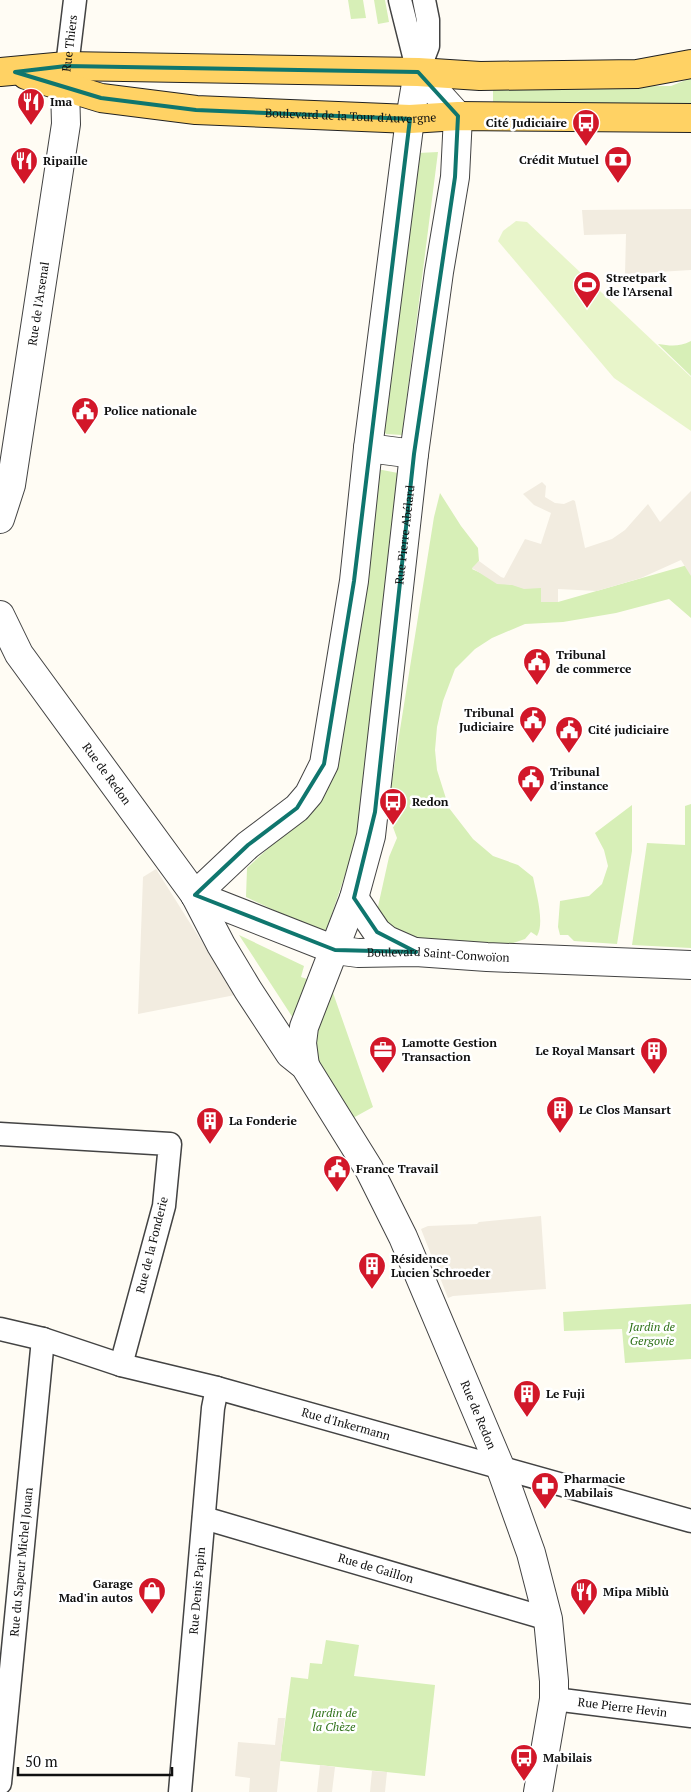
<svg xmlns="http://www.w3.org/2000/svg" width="691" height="1792" viewBox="0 0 691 1792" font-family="'PT Serif',serif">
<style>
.green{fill:#d7efb7}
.pitch{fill:#e8f5ca}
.plaza{fill:#f2ece0}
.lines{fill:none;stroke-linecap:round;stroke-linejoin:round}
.minor-casing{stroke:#434343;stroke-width:25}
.tertiary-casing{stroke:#434343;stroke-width:30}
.primary-casing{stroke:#212121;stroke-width:30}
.minor{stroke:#fff;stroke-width:22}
.tertiary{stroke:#fff;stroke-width:28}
.primary{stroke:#ffd264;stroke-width:28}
.marked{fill:none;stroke:#0f766e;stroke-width:4;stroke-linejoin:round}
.labels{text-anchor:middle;stroke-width:5;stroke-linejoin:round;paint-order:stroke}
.street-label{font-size:12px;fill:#101010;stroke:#fff}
.poi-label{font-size:12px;font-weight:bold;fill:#101010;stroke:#fff;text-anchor:start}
.park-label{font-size:12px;font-style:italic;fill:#2e7118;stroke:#fff}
</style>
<rect width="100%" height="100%" fill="#fffcf4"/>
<path class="green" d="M348,0H363L366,18L351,19Z
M374,0H385L389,22L378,24Z
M691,78V109L493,108V87L671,86Z
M438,152L402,435L386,434L382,429L418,153Z
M691,341V376L658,344C671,346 679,347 691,341Z
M377,469L398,473L368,807L325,934L246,897L247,868L304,815Z
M440,493L461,526L478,548L479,561L472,569L505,584L541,588L558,602L691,564V618L669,599L616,613L563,622L525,624L492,638L475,649L455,669L443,701L437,727L435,750L437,770L449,808L473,839L493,856L518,865L533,877C536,892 545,923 537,936L531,932L525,939L504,946L414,941L375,920L389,857L397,838L387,811L434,517Z
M691,804V948L632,945L647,843L685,845V806Z
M632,805V851L617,944L574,941L568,935H560L558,927L560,901L589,896L602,884L608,866L604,850L595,833Z
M239,935L304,966L301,977L310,980L295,1021Z
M332,990L373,1107L353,1118L314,1056L312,1042Z
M691,1304V1359L625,1363L622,1329L564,1331L563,1312Z
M326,1640L359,1645L354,1676L435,1685L425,1776L280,1761L291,1677L308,1679L310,1663L322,1664Z"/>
<path class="pitch" d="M516,221L527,222L691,377V431L614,378L498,241L503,231Z"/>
<path class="plaza" d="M691,209V270L625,274L626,234L584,235L582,210Z
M542,482L546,486L545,497L555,503L564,504L573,500L575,501L585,548L612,539L625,530L648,504L660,522L691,491V576L681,560L641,578L597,591L558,589V602H541V588L524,589L512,585L497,584L472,568L479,561L501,577L504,578L525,539L541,544L551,513L534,505L523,494Z
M156,869L202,942L235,995L138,1014L143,877Z
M541,1216L546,1289L453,1296L448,1298L421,1229L428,1226L477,1224L479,1222Z
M278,1718H285L277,1792H249L250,1778L235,1776L238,1742L275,1745Z
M320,1765L335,1767L332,1792H317Z
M372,1771L387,1772L385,1792H370Z"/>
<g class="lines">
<defs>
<g id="minor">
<path d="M400,0L418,72"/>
<path d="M418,72L428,46V20L424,0"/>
<path id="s1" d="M65,83L75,0"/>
<path d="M0,1134L170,1144L164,1206L121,1365"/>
<path id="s2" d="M0,1329L43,1339L121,1365L217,1388L691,1521"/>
<path id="s3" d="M204,1518L548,1619"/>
<path id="s4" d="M554,1699L691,1716"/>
<path id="s5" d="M0,1783L43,1339"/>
<path id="s6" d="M180,1792L213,1408L217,1388"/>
</g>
<g id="tertiary">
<path d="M368,448L414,454"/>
<path id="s7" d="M0,519L11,485L66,124L65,87"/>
<path id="s8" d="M0,615L19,654L195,895L207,910"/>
<path id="s9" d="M195,895L221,945L248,990L290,1054L305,1066L369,1169L403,1237L501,1469L531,1553L548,1619L554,1681V1699L538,1792"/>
<path d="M195,895L248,845L297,808L309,794L324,764L354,581L368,448L410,119L418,72"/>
<path id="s10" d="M195,895L335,950L358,953L416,952L487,957L691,965"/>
<path d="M354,898L377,932L387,940L412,951"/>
<path id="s11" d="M305,1066L302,1043L304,1027L354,898L371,836L414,454L439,272L455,177L458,116L418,72"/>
</g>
<g id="primary">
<path d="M0,72L66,66L418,72L480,76L637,74L691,64"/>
<path id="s12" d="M26,75L101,98L196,110L410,119L458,116L691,118"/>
</g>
</defs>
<use href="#minor" class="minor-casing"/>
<use href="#tertiary" class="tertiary-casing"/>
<use href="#primary" class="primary-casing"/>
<use href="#minor" class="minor"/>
<use href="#tertiary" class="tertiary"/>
<use href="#primary" class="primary"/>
</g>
<path class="marked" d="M66,66L418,72L458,116L455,177L414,454L375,812L354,898L377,932L416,952L335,950L195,895L248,845L297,808L324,764L354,581L410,119L196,110L101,98L15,72Z"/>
<defs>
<symbol id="restaurant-pin" viewBox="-11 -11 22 30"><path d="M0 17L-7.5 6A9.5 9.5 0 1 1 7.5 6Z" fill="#d21729" stroke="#fff"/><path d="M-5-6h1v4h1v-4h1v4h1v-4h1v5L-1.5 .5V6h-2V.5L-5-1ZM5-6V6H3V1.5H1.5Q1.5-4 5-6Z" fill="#fff"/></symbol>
<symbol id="bus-pin" viewBox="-11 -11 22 30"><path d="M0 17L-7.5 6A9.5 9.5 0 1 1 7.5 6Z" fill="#d21729" stroke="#fff"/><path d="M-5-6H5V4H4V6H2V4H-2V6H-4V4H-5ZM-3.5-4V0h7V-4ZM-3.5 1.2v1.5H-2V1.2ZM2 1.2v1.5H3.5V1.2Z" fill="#fff"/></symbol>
<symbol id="bank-pin" viewBox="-11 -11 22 30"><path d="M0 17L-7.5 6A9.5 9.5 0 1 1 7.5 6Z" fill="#d21729" stroke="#fff"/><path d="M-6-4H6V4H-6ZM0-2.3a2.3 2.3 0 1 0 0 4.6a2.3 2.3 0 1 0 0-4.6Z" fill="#fff"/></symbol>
<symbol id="stadium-pin" viewBox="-11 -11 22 30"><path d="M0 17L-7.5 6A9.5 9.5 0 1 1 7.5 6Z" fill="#d21729" stroke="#fff"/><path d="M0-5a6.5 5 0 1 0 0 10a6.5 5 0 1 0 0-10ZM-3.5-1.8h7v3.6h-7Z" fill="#fff"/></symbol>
<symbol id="civic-pin" viewBox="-11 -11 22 30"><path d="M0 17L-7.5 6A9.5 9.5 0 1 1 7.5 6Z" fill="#d21729" stroke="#fff"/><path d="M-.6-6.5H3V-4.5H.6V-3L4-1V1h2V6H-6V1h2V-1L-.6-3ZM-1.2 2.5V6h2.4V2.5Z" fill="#fff"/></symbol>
<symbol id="office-pin" viewBox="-11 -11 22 30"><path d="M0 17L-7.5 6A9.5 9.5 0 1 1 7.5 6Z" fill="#d21729" stroke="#fff"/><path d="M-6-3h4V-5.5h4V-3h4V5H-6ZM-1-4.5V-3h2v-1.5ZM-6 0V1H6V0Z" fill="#fff"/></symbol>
<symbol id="building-pin" viewBox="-11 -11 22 30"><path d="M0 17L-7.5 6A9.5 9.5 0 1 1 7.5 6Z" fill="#d21729" stroke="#fff"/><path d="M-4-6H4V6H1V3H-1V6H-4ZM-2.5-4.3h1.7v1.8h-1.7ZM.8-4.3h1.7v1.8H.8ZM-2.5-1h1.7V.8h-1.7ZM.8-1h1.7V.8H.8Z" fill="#fff"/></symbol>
<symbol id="pharmacy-pin" viewBox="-11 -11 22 30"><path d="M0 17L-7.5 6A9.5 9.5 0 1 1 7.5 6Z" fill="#d21729" stroke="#fff"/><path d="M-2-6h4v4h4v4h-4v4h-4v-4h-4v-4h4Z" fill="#fff"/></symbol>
<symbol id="shop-pin" viewBox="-11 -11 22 30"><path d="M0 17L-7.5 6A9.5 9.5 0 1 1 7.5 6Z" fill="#d21729" stroke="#fff"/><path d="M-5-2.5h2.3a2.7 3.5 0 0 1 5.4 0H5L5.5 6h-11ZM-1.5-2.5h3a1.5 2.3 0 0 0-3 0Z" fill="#fff"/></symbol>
</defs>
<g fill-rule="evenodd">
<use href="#restaurant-pin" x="15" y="86" width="32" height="43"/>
<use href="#bus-pin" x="570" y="107" width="32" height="43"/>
<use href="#bank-pin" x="602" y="144" width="32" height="43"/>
<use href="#restaurant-pin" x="8" y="145" width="32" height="43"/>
<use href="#stadium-pin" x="571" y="269" width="32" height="43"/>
<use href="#civic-pin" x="69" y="395" width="32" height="43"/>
<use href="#civic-pin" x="521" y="646" width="32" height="43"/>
<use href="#civic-pin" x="517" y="704" width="32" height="43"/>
<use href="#civic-pin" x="553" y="714" width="32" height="43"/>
<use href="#civic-pin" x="515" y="763" width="32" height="43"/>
<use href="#bus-pin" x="377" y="786" width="32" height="43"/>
<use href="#office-pin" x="367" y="1034" width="32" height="43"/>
<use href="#building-pin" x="638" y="1035" width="32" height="43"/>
<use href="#building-pin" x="544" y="1094" width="32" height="43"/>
<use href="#building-pin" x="194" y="1105" width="32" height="43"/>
<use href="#civic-pin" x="321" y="1153" width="32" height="43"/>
<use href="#building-pin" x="356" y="1250" width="32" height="43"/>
<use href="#building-pin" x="511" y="1378" width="32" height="43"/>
<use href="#pharmacy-pin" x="529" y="1470" width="32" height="43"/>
<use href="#shop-pin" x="136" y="1575" width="32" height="43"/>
<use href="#restaurant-pin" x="568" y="1576" width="32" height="43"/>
<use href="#bus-pin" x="508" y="1742" width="32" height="43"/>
</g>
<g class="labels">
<g class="street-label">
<text dy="4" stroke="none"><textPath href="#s1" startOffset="40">Rue Thiers</textPath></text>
<text dy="4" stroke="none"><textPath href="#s12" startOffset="329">Boulevard de la Tour d'Auvergne</textPath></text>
<text dy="4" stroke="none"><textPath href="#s7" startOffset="219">Rue de l'Arsenal</textPath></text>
<text dy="4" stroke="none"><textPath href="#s11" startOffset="545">Rue Pierre Abélard</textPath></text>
<text dy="4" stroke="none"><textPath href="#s8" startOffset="192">Rue de Redon</textPath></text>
<text dy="4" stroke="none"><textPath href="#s10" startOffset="254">Boulevard Saint-Conwoïon</textPath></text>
<text transform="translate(152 1245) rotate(-76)" y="4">Rue de la Fonderie</text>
<text dy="4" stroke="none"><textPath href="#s9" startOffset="595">Rue de Redon</textPath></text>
<text dy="4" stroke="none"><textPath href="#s2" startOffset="359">Rue d'Inkermann</textPath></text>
<text dy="4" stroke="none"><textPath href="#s5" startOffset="222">Rue du Sapeur Michel Jouan</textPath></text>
<text dy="4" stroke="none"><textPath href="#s3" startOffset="179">Rue de Gaillon</textPath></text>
<text dy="4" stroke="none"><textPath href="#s6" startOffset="202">Rue Denis Papin</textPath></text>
<text dy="4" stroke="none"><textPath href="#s4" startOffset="69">Rue Pierre Hevin</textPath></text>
</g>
<g class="poi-label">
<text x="50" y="106">Ima</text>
<text x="567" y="127" text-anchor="end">Cité Judiciaire</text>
<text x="599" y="164" text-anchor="end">Crédit Mutuel</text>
<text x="43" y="165">Ripaille</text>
<text x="606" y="282">Streetpark<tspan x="606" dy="14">de l'Arsenal</tspan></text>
<text x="104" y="415">Police nationale</text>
<text x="556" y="659">Tribunal<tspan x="556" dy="14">de commerce</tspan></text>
<text x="514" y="717" text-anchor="end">Tribunal<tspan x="514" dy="14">Judiciaire</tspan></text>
<text x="588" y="734">Cité judiciaire</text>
<text x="550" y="776">Tribunal<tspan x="550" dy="14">d'instance</tspan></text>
<text x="412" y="806">Redon</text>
<text x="402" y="1047">Lamotte Gestion<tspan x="402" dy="14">Transaction</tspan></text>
<text x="635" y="1055" text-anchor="end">Le Royal Mansart</text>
<text x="579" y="1114">Le Clos Mansart</text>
<text x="229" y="1125">La Fonderie</text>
<text x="356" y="1173">France Travail</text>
<text x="391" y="1263">Résidence<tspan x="391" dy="14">Lucien Schroeder</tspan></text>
<text x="546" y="1398">Le Fuji</text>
<text x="564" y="1483">Pharmacie<tspan x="564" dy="14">Mabilais</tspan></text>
<text x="133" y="1588" text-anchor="end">Garage<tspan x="133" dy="14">Mad'in autos</tspan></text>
<text x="603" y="1596">Mipa Miblù</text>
<text x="543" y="1762">Mabilais</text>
</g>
<g class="park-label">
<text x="652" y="1331">Jardin de<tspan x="652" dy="14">Gergovie</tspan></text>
<text x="334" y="1717">Jardin de<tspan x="334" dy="14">la Chèze</tspan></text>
</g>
</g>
<path d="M18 1767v8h154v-8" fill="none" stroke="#101010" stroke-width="2.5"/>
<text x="25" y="1767" font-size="15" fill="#101010" stroke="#ffffff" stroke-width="4" paint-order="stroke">50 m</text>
</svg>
